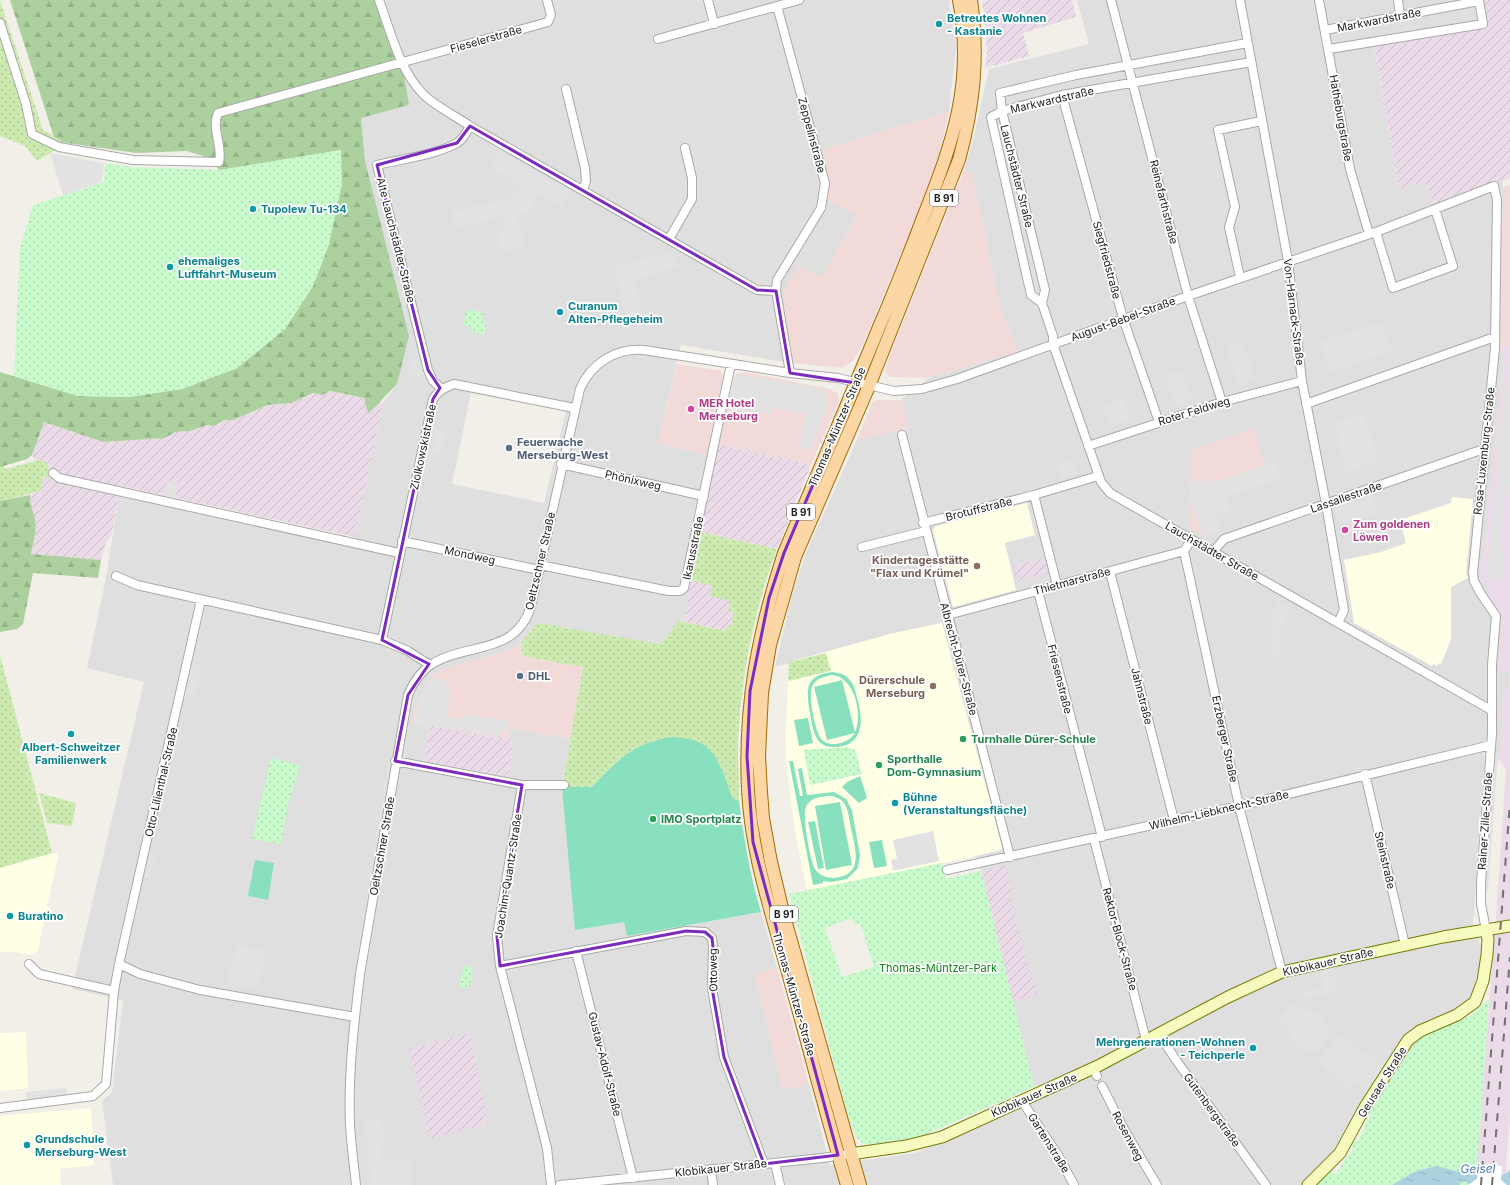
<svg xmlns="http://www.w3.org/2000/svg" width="1510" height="1185" viewBox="0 0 1510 1185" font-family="Inter,sans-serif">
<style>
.residential{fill:#e0dfdf;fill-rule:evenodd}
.commercial{fill:#f2dad9}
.industrial{fill:url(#industrial-furrows)}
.education{fill:#ffffe5}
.railway{fill:#ebdbe8}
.grass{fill:url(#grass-dots)}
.forest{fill:url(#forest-firs)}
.park{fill:url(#park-dots);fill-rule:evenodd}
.pitch{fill:#88e0be;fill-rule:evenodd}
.parking{fill:#e2e2e2}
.water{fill:url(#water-ripples)}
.pier{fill:#fff}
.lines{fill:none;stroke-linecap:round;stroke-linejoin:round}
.street-casing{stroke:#a9a9a9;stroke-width:10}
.secondary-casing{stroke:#707d05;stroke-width:13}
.primary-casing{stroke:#a06b00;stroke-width:14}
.street{stroke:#fff;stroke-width:8}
.secondary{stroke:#f7fabf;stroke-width:11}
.primary{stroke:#fcd6a4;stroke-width:12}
.rail{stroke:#707070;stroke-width:2;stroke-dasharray:8 8;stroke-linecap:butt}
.marked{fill:none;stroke:#7b2cbf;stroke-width:3;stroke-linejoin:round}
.culture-dot{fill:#0f9aa8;stroke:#fff;stroke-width:1.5}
.hotel-dot{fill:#d1479c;stroke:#fff;stroke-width:1.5}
.service-dot{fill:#5c6f8a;stroke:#fff;stroke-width:1.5}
.education-dot{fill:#8d6e63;stroke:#fff;stroke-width:1.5}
.leisure-dot{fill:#2e9e5b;stroke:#fff;stroke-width:1.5}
.labels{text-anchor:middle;stroke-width:3.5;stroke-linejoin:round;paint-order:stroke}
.shield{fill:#fff;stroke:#646464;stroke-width:1}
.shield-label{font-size:10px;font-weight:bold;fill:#222}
.culture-label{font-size:11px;font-weight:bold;fill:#0d838f;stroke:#fff;text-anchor:start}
.street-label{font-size:11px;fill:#222;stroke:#fff}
.hotel-label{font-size:11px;font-weight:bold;fill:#b23c85;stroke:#fff;text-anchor:start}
.service-label{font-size:11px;font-weight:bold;fill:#4e5e75;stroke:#fff;text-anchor:start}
.education-label{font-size:11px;font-weight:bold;fill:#785e54;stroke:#fff;text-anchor:end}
.leisure-label{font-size:11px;font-weight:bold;fill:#27864d;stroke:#fff;text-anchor:start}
.park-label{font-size:11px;fill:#0c8416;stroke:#fff}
.water-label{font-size:12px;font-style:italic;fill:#4a7aab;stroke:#fff}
</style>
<defs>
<pattern id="industrial-furrows" width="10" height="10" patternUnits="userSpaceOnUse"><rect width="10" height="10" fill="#ebdbe8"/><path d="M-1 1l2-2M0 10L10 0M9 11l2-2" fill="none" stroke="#c9bcc7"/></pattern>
<pattern id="grass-dots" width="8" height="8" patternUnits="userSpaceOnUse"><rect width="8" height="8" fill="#cdebb0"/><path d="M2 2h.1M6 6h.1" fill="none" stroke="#b0c997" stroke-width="1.8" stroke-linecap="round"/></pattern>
<pattern id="forest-firs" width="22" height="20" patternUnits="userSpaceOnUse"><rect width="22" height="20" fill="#add19e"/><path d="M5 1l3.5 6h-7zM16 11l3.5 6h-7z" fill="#95b388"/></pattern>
<pattern id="park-dots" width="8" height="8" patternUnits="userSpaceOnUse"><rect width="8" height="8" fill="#c8facc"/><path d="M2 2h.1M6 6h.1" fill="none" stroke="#acd6af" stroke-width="1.8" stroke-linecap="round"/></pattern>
<pattern id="water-ripples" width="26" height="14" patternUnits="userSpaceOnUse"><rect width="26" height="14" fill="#aad3df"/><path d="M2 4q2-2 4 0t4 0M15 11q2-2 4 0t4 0" fill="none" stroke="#92b5bf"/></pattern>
</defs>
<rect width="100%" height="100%" fill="#f2efe9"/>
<path class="residential" d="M379,0H949L956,47L949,112L823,149L828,167L826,199L858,214L822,278L792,363L681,345L658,443L707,455L691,529L700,532L690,580L685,622L679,621L661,645L537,623L522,642L510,650L448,668L435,675L412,723L430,726L424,762L508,776L514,741L507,740L509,728L571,739L562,787L624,922L627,936L761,912L777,968L755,973L783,1090L809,1084L830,1165L916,1153L990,1121L1145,1046L1034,1087L981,871L975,856L1001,850L1002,847L942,623L890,634L775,667L792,595L806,553L857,440L907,428L901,400L932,376L1017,352L999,304L972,173L964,170L973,141L989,69L1089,44L1077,0H1482L1485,26L1374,46L1399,189L1425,181L1434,206L1503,181L1500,347L1504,362L1481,579L1502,620L1498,671L1510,672V675L1499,718L1503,720L1499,759L1482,752L1485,755L1473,924L1481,947L1479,969L1470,1000L1459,1008L1434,1020L1329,1159L1301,1185H113L102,1102L112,1091L123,1000L72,989L144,682L87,668L106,578L119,495L353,547L383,403L397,384L365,161L361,118L409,105ZM471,393L566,411L544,503L452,484Z"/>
<path class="commercial" d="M949,112L939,155L915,221L862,346L853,361L841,368L792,363L783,294L799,266L822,278L858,215L826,199L828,167L823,149Z
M964,170L972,173L999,304L1017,352L926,378L891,377L885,372L888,360Z
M1510,185V346L1500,347L1503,188Z
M677,364L721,371L723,376L707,455L658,443Z
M744,372L830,389L838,394L839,401L811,465L719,444L734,378L737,374Z
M878,400H901L908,428L857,440L873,401Z
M1253,429L1265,465L1275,462L1281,479L1227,497L1231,509L1215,515L1220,530L1203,536L1190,529L1191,450Z
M522,642L523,656L583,667L571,739L510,728L507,740L412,723L417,700L426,684L435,675L448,668L510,650Z
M777,968L809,1084L783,1090L755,973Z"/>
<path class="industrial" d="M988,0H1072L1076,17L1023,33L1029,56L985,68L987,54L985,21L982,2Z
M1482,0H1510V178L1434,206L1425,181L1399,189L1374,45L1485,26Z
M330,391L383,403L355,537L121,486L112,533L105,545L101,560L31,554L35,534V520L30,507V495L40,491L43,477L46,478L32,455L44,422L103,442L165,438L174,432L190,431L207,425H219L224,420H233L268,405L291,403L313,393L322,395Z
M719,444L811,465L777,549L700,532Z
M1045,558L1049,573L1016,581L1012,566Z
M690,580L713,586L730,601L734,612L731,626L726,631L685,622Z
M430,726L514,741L508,776L424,762Z
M1005,865L1012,891L1009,893L1023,948L1032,981H1034L1038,995L1013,1001L981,871Z
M470,1033L488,1123L430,1139L409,1049Z"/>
<path class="education" d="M1452,497L1473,499L1466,573L1468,578L1451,587V639L1441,664L1439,663L1437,666L1434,664L1432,666L1354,623L1344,560L1381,552L1406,543L1400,520L1451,503Z
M1027,503L1035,535L1005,543L1016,590L953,607L933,530L936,526Z
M942,623L1002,847L1001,850L975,856L807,892L794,825L785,753L789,662L890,634Z
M52,853H59L47,906L51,908L52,911L51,917L45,916L38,951L29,955L15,952H0V868Z
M26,1032L28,1088L0,1091V1033Z
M91,1108L94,1165L60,1169L61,1185H0V1116Z"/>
<path class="railway" d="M1510,346V672L1498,671L1502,620L1481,579L1504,362L1500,347Z
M1510,675V1114L1505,1185H1475L1496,917L1506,769L1499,759L1503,720L1499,718Z"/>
<path class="grass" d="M0,0L43,130L67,143L37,161L25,146L0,136Z
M39,460L46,462L51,478L43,477L41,491L0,501V467L3,465L5,469Z
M700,532L777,549C754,610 741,677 738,743C738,762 739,781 739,801L733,800L720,764L660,739C629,747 613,764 592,787H562L583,667L522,656V642L537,623L660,644L679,621L726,631L727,625L731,626L734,612L728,611L730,601L710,596L712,586L690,580Z
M826,653L831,671L788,681L789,662Z
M0,655L52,853L0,868Z
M39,793L76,803L72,826L47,823Z"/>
<path class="forest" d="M10,0H379L402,63L409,105L361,118L365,161L409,336L397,384L372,410L368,413L364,398L330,391L322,395L313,393L291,403L268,405L233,420H224L215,426L207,425L190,431L175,432L165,438L103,442L44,422L32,455L27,459L0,467V372L78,396L129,397L182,389L237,368L285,329L313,286L329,244L341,150L220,170L203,156L187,151L136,153L67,143L54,137Z
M30,495C30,504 33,511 35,520C37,531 33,543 31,554L101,560L98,578L33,573L23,624L17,629L0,632V501Z"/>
<path class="park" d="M341,150L342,184L329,244L313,286L285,329L237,368L182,389L129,397L78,396L14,376L20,248L33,205L104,182L105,163L132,167L220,170Z
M467,309L484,313L482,321L487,322L484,335L471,331L472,327L463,325Z
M847,747L855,750L862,774L810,785L804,750Z
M271,758L300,765L288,805L281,844L252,839Z
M942,863L946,879L981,871L1034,1087L919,1137L871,1144C854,1145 856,1131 849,1120L789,894ZM852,918L854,925L860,923L874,967L842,977L825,928Z
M470,966L473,975L468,988L458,987L464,967Z
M1489,999L1476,1185H1460L1464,1173L1436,1166L1399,1181L1392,1185H1314L1330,1171L1335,1175L1354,1148L1350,1145L1352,1139L1358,1142L1371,1113L1366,1111L1369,1106L1373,1107L1412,1047L1421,1038L1470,1016Z"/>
<path class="pitch" d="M833,672C839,673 845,674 849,679C855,685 856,694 858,701C864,724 862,747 833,747C814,747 813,728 810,713C806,690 804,675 833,672ZM831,675C855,676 863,715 855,732L842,680L814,687L827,740L855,733C849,743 831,748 822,740C815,732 807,694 813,685C817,678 824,677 831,675Z
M808,718L813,743L799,746L794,720Z
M672,737C679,738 686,738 693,740C718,746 725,779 733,799L739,801C744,839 750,876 761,912L627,936L624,922L575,930L562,787H592C616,761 634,742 672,737Z
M789,761H793L800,796H803L798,769L802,768L807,795L834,792L846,799L852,810L860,855L858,868L847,879L831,882L823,881V883L813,885ZM827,796C833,796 839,797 843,802C849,809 849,820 851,828C855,849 865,875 834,878C826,878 819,875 815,869C810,860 802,816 806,807C810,798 819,797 827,796Z
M860,776L867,798L859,803L842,787L847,782Z
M840,802L852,865L826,870L815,806Z
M815,821L824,868L818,869L808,822Z
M882,840L887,866L874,868L869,842Z
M255,860L274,863L268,900L248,896Z"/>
<path class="parking" d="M499,150L571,192L562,206L538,195L529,212L517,215L525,247L501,252L497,235L505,232L502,217L455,228L451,212L511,198L522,186L491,167Z
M50,153L104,163L102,182L63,195Z
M669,252L680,266L635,280L643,317L627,320L613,267Z
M1381,322L1392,351L1330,373L1321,341Z
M1242,341L1255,380L1239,386L1226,346Z
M412,357L423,360L421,366L425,367L424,378L408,375Z
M1510,362V480L1508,496L1504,499L1500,547L1504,545L1502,578L1493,581L1487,577L1497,484L1498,444Z
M1181,370L1193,400L1176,406L1165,376Z
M737,374L821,389L824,392L828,406L811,450L799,448L805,414L774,408L773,414L749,410V413L727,409L734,378Z
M1124,398L1132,419L1111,427L1103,406Z
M1363,414L1379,460L1345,473L1335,423Z
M437,429L446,431L441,454L432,452Z
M1073,460L1078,474L1062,479L1057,466Z
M1275,462L1281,479L1227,497L1231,509L1215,515L1220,530L1203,536L1190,501V483L1201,480L1203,482L1212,479L1214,483Z
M167,481L178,483L176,497L164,495Z
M1372,496L1379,515L1338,523L1335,509Z
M1278,602L1290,609L1280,631L1279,657L1271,656L1272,614Z
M191,664L201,666L194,696L184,693Z
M435,678L445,680V685L451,686L446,716L466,719L467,714L509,721L507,733L500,732L499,737L414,723L418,701L421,692L431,680Z
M390,751H394L356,972L354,971Z
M1496,752L1498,755L1488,890L1484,893Z
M933,831L939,861L893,871L891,860L897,858L893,840Z
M387,834L390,835L367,967L364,968Z
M148,856L155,858L150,879L143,877Z
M236,945L265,951L258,989L228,983Z
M1334,968L1338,991L1304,998L1303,992L1324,988L1321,971Z
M1293,1003L1305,1013L1311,1009L1324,1020L1330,1032L1320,1049L1313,1051L1300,1048L1290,1038L1289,1031L1278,1018Z
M1339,1034L1384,1066L1368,1090L1353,1082L1349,1089L1318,1062Z
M66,1088L67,1096L27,1100L26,1092Z
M380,1120V1126L383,1125L386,1143H380L382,1161L410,1159L412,1185H371L365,1121Z"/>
<path class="water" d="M1436,1166L1464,1173L1470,1168L1476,1174L1503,1175L1510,1170V1185H1469L1465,1181L1460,1182V1185H1392L1414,1172Z"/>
<path class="pier" d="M1478,1165L1502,1166L1501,1180L1507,1185H1468L1477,1179Z"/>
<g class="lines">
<defs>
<path id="street" d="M379,0C391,32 399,70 424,95C434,105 457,117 470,126L757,290L776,291
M708,0L714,24
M1111,0L1188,296L1222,402
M1240,0L1288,261L1302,381L1326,504L1344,610L1338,623
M1319,0L1350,169L1369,234
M1398,0L1400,16
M777,6L825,183L821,208L777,280L776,291L790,373
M0,23L26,104L32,134L59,147L133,160L219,162C223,146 211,128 218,113L548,22L551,15L547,0
M1325,30L1479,1
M658,39L799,0
M1247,43L1076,75L1000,93L1002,111L1045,290L1042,303L1053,336V344L1101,482L1110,493L1491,710
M1329,49L1483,24L1479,0
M566,89L585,168L586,181L583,190
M1062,95L1123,318L1159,422
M1376,232L1393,288L1453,266L1435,209
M669,239L692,199V178L685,148
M1240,277L1229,227L1235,207L1218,130L1261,121
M1042,303L1031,295L991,117L1002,111L1062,95L1251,62
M442,389L433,381L428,370L377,165C401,159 436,155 457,143C463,139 467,132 470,126
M1306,404L1489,339L1495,338
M902,435L1010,857
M1088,446L1222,402L1302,381
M561,464L704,496
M53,473L59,478L399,553
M1034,495L1057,585
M923,523L1034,495L1098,476
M402,541L539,570
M862,547L926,531
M1184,551L1239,806L1282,972
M1213,552L1224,539L1478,451L1484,452
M540,565L669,591H680L684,588L731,364
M1110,572L1174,820
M116,576L137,585L382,640L408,651L430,665
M1038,591L1102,837
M201,600L119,964L140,974L200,990L355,1017
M948,615L1184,551L1191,540
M382,640L433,399C439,390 444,388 454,384L574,408
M395,761L522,785L497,936L500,966L547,1148L551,1185
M1365,774L1405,945
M522,785H564
M1094,839L1146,1040
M947,870L1239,806L1491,745
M576,951L633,1178
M29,964L39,974L114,991
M500,966L686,931L705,932L712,938L713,947L712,988L724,1057L764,1164
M1158,1033L1176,1060L1266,1185
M1093,1068L1097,1076
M1102,1086L1125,1131L1157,1185
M1022,1101L1059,1157L1074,1185
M0,1108L93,1096L106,1084L114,991L119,964
M775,1163L780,1185
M711,1169L713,1185
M356,1185C354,1165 351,1144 350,1124C348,1074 354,1024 360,974L408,695C413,683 421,671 432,664C467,642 516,656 531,606L580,389C591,363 616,348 644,350L790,373L838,378L894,391L922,389L957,379L1188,296L1376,232L1494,186L1497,200L1495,348L1473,573L1474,581L1481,594L1496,616L1492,665V733L1481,883V904L1486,930
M560,1185L822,1158L850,1154"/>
<path id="secondary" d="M850,1154L906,1146L942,1137L1098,1066L1228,997L1282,972L1443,937L1510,926
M1308,1185L1340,1153L1365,1107L1408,1040L1420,1031L1457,1015L1475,1002L1483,981L1487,955L1488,939L1486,930"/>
<path id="primary" d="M847,1185C825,1111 806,1036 785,962C769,905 751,849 748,790C744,705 758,633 784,553C816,478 848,403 879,327C895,290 910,252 924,215C954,139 974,82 959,0
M860,1185L784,916L771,862L763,818L761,792L759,756L762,693L770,645L795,557L869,386L959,160C974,105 979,57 971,0"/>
</defs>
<use href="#street" class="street-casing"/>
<use href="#secondary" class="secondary-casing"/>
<use href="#primary" class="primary-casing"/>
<use href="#street" class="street"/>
<use href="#secondary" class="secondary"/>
<use href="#primary" class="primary"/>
<path class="rail" d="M1481,1185L1510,802
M1492,1185L1510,957"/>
</g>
<path class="marked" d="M470,126L757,290L776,291L790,373L856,383L784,553L769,598L750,691L747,756L753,842L838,1155L764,1164L724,1057L712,988L713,947L712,938L705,932L686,931L500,966L497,936L522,785L395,761L408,695L429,664L382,640L433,399L440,388L428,370L377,165L457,143Z"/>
<g class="culture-dot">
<circle cx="939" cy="24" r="4"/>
<circle cx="253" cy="209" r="4"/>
<circle cx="170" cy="267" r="4"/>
<circle cx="560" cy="312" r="4"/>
<circle cx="71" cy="734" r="4"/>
<circle cx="895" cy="803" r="4"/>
<circle cx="10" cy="916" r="4"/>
<circle cx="1253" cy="1048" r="4"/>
<circle cx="27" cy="1145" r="4"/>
</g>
<g class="hotel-dot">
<circle cx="691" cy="409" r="4"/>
<circle cx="1345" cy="530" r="4"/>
</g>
<g class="service-dot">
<circle cx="509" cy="448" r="4"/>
<circle cx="520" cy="676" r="4"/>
</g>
<g class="education-dot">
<circle cx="977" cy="566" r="4"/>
<circle cx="933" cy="686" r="4"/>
</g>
<g class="leisure-dot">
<circle cx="963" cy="739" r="4"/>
<circle cx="879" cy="765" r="4"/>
<circle cx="653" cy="819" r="4"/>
</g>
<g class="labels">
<g class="shield">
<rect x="930" y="190" width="28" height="16" rx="3"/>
<rect x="787" y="504" width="28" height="16" rx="3"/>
<rect x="770" y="906" width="28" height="16" rx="3"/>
</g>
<g class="shield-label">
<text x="944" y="202">B 91</text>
<text x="801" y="516">B 91</text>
<text x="784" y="918">B 91</text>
</g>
<g class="culture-label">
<text x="947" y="22">Betreutes Wohnen<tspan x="947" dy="13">- Kastanie</tspan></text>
<text x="261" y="213">Tupolew Tu-134</text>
<text x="178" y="265">ehemaliges<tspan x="178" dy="13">Luftfahrt-Museum</tspan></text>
<text x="568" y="310">Curanum<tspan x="568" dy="13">Alten-Pflegeheim</tspan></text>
<text x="71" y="751" text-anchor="middle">Albert-Schweitzer<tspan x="71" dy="13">Familienwerk</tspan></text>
<text x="903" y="801">Bühne<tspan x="903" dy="13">(Veranstaltungsfläche)</tspan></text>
<text x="18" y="920">Buratino</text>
<text x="1245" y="1046" text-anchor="end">Mehrgenerationen-Wohnen<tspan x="1245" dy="13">- Teichperle</tspan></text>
<text x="35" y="1143">Grundschule<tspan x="35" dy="13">Merseburg-West</tspan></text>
</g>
<g class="street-label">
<text transform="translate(1379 20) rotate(-11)" y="4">Markwardstraße</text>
<text transform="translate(486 39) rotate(-16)" y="4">Fieselerstraße</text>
<text transform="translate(1052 100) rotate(-13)" y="4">Markwardstraße</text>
<text transform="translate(1341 118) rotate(80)" y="4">Hatheburgstraße</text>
<text transform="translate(812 135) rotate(75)" y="4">Zeppelinstraße</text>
<text transform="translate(1017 176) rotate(76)" y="4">Lauchstädter Straße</text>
<text transform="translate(1164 202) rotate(76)" y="4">Reinefarthstraße</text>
<text transform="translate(396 240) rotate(76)" y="4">Alte Lauchstädter Straße</text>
<text transform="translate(1107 260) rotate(75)" y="4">Siegfriedstraße</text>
<text transform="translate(1294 312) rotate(83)" y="4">Von-Harnack-Straße</text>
<text transform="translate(1123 319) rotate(-20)" y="4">August-Bebel-Straße</text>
<text transform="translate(1194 411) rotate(-17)" y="4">Roter Feldweg</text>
<text transform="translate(837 427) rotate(-67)" y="4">Thomas-Müntzer-Straße</text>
<text transform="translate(423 447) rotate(-78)" y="4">Ziolkowskistraße</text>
<text transform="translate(1484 451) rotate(-84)" y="4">Rosa-Luxemburg-Straße</text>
<text transform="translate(633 480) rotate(13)" y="4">Phönixweg</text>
<text transform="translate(1346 497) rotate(-19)" y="4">Lassallestraße</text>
<text transform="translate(979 509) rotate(-14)" y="4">Brotuffstraße</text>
<text transform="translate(693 548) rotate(-78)" y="4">Ikarusstraße</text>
<text transform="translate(1212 551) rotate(30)" y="4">Lauchstädter Straße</text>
<text transform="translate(470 555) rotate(12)" y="4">Mondweg</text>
<text transform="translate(540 561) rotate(-77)" y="4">Oeltzschner Straße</text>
<text transform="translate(1072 581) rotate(-15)" y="4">Thietmarstraße</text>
<text transform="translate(959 659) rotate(75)" y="4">Albrecht-Dürer-Straße</text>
<text transform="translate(1060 679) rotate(76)" y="4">Friesenstraße</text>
<text transform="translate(1142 696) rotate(76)" y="4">Jahnstraße</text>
<text transform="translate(1225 739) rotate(78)" y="4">Erzberger Straße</text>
<text transform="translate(161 782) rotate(-77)" y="4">Otto-Lilienthal-Straße</text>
<text transform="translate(1219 810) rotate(-13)" y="4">Wilhelm-Liebknecht-Straße</text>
<text transform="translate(1485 821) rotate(-86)" y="4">Rainer-Zille-Straße</text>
<text transform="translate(382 846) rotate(-80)" y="4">Oeltzschner Straße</text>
<text transform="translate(1385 860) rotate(77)" y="4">Steinstraße</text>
<text transform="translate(508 876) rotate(-81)" y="4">Joachim-Quantz-Straße</text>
<text transform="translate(1120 939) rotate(75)" y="4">Rektor-Block-Straße</text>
<text transform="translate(1328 962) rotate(-13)" y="4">Klobikauer Straße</text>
<text transform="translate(713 970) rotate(-91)" y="4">Ottoweg</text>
<text transform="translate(794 994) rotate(74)" y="4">Thomas-Müntzer-Straße</text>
<text transform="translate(605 1064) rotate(76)" y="4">Gustav-Adolf-Straße</text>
<text transform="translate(1382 1082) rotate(-58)" y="4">Geusaer Straße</text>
<text transform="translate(1034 1095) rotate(-24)" y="4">Klobikauer Straße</text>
<text transform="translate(1212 1110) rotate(54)" y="4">Gutenbergstraße</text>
<text transform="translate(1128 1136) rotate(62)" y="4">Rosenweg</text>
<text transform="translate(1049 1143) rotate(58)" y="4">Gartenstraße</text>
<text transform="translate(721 1168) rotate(-6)" y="4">Klobikauer Straße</text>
</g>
<g class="hotel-label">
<text x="699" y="407">MER Hotel<tspan x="699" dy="13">Merseburg</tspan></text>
<text x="1353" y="528">Zum goldenen<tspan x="1353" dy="13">Löwen</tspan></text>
</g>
<g class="service-label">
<text x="517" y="446">Feuerwache<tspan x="517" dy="13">Merseburg-West</tspan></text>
<text x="528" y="680">DHL</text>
</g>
<g class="education-label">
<text x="969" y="564">Kindertagesstätte<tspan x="969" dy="13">"Flax und Krümel"</tspan></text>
<text x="925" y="684">Dürerschule<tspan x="925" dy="13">Merseburg</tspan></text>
</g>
<g class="leisure-label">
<text x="971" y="743">Turnhalle Dürer-Schule</text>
<text x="887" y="763">Sporthalle<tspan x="887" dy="13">Dom-Gymnasium</tspan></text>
<text x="661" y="823">IMO Sportplatz</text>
</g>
<g class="park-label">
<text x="938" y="972">Thomas-Müntzer-Park</text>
</g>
<g class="water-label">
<text transform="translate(1478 1169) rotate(-1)" y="4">Geisel</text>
</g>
</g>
</svg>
